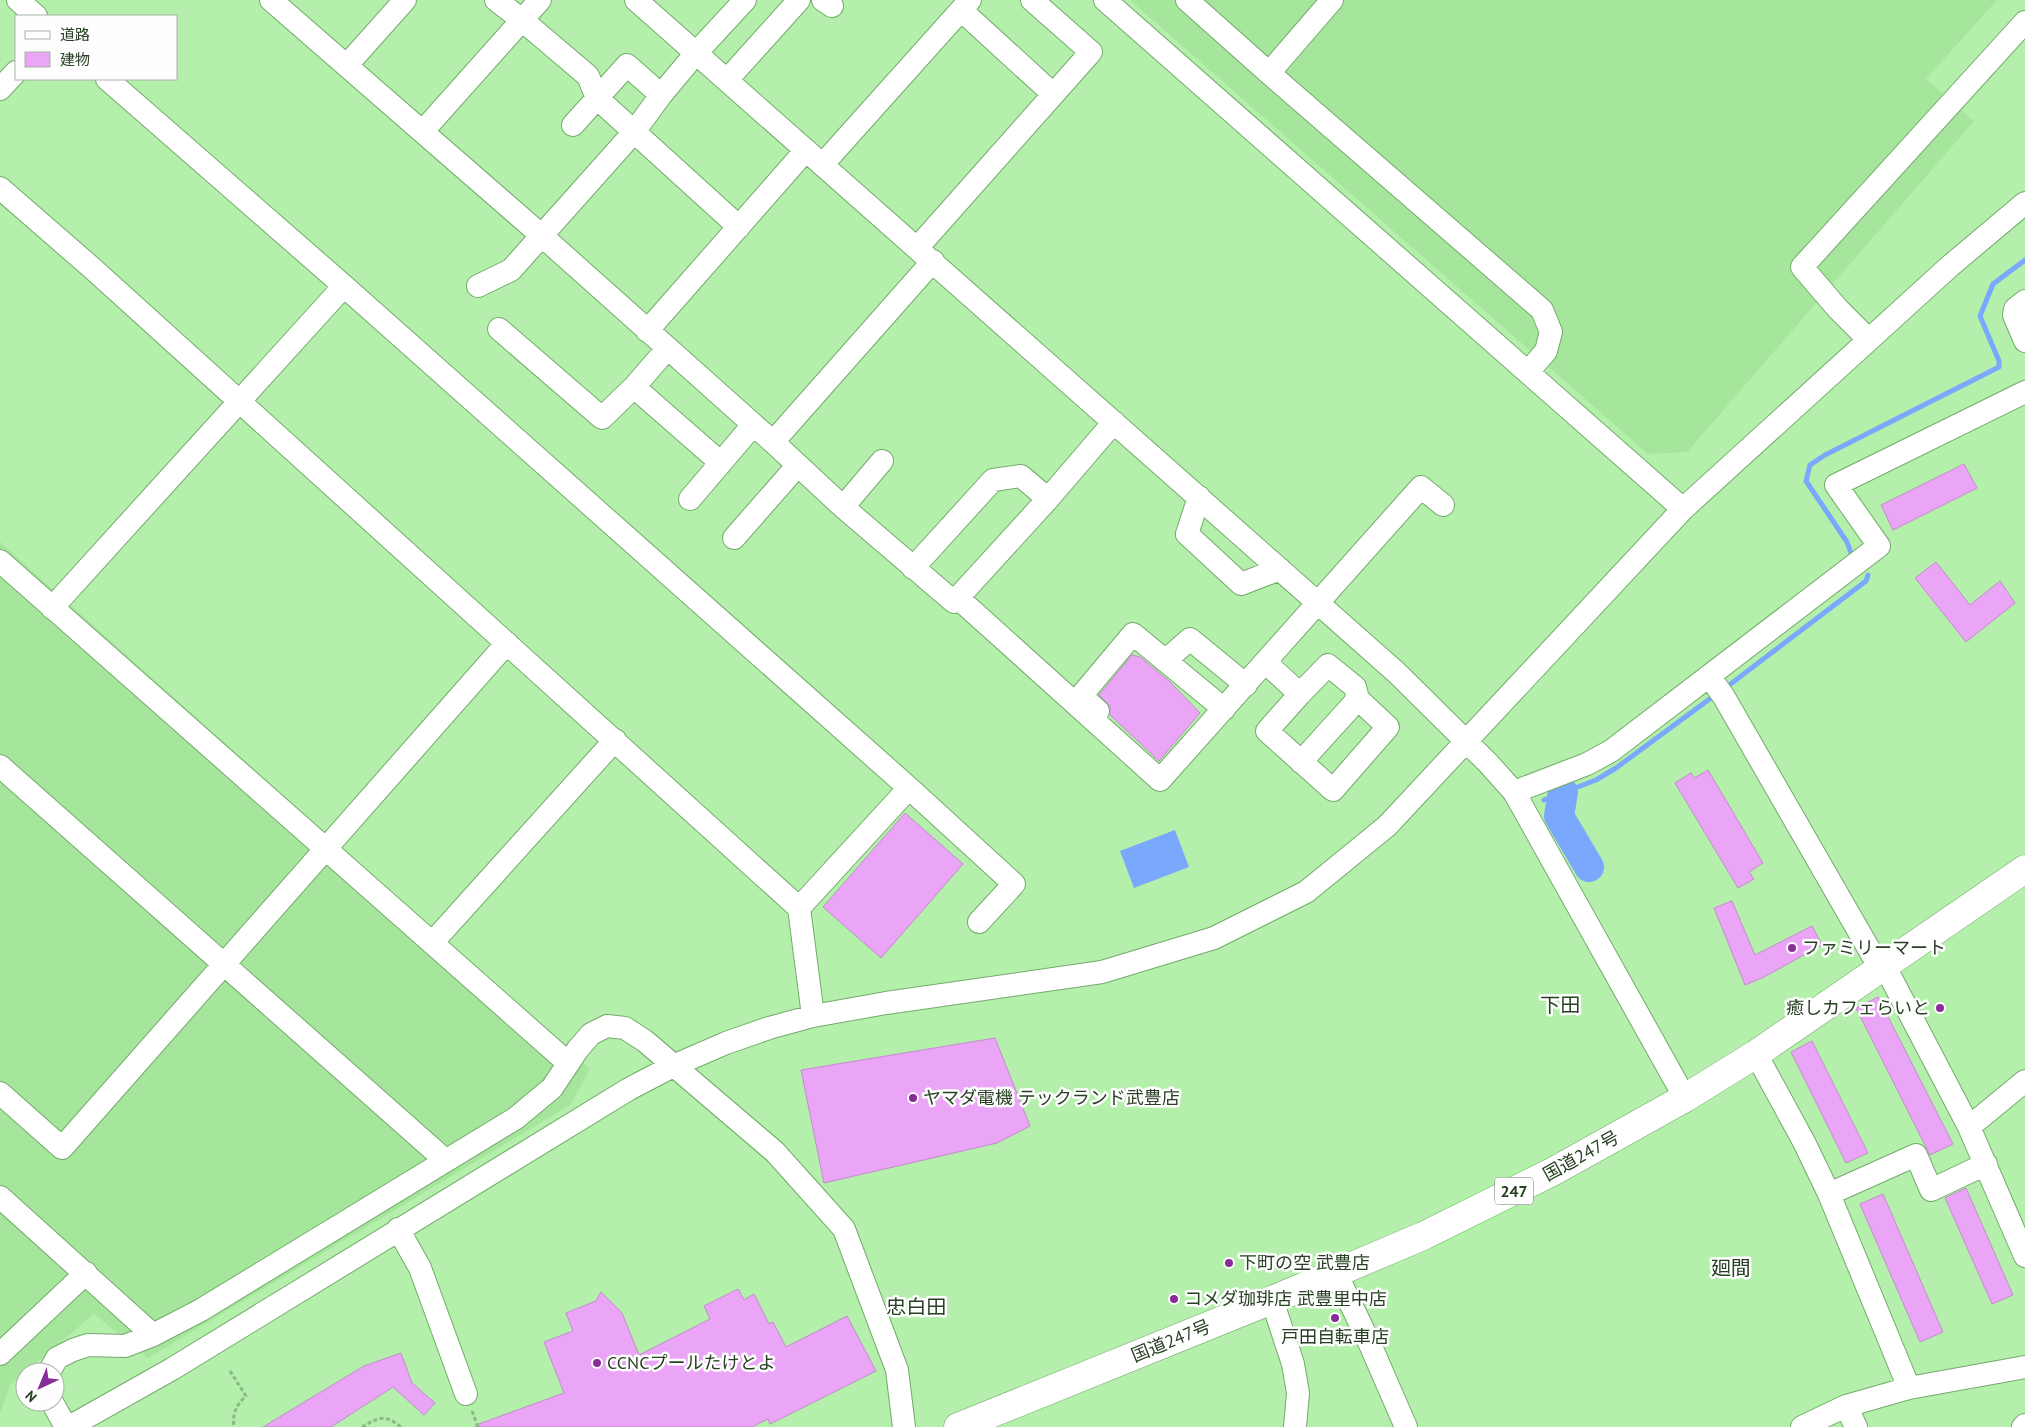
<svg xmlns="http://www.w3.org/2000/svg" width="2025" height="1427" viewBox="0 0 2025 1427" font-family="'PT Sans','Noto Sans JP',sans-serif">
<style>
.built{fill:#a6e69c}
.water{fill:#79a8fc}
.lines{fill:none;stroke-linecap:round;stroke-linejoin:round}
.stream{stroke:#79a8fc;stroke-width:5}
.river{stroke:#79a8fc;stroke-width:30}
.building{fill:#eaa5f6;stroke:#c38ccc}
.minor-casing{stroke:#73ab6b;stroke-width:24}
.highway-casing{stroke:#73ab6b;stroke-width:29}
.path{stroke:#8aba83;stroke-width:3;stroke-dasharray:4 2.5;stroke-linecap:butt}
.minor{stroke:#fff;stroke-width:22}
.highway{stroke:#fff;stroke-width:28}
.poi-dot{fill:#882c97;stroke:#fdfefd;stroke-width:2}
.labels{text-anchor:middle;stroke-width:5;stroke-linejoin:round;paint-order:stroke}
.shield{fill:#fdfefd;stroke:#697966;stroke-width:1}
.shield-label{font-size:16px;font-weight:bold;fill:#294025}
.poi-label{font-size:18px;fill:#294025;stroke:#fdfefd;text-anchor:start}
.street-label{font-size:18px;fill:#294025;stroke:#fdfefd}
.quarter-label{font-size:20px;fill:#294025;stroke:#fdfefd}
</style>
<rect width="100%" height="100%" fill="#b4efab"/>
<path class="built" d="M1130,0H1997L1926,79L1974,121L1687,452L1648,454Z
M0,542L590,1069L570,1105L148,1358L94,1314L10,1385L0,1414Z"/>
<path class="water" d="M1175,830L1189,867L1134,888L1120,851Z"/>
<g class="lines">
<path class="stream" d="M1851,553L1847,542L1806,481L1810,465L1825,455L1999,367V361L1980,316L1993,284L2025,260
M1724,689L1866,581L1868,575
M1544,800L1596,780L1616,768L1715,695"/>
<path class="river" d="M1563,792L1559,816L1589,867"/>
</g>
<path class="building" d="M1964,464L1977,488L1893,530L1881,505Z
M1936,562L1970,605L2000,581L2015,603L1966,642L1915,578Z
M1132,655L1140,657L1169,681L1200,713L1159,761L1110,715V706L1099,695Z
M1708,770L1763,863L1749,872L1754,879L1738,888L1675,783L1691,773L1694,778Z
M905,813L963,864L881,958L823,907Z
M1732,901L1755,955L1812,926L1822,945L1764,977L1745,985L1714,908Z
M1878,997L1953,1144L1930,1155L1856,1008Z
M995,1038L1030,1126L997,1143L824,1183L801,1070Z
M1812,1041L1868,1153L1846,1163L1791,1052Z
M1966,1188L2013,1295L1992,1304L1945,1198Z
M1883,1194L1943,1332L1920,1342L1860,1204Z
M738,1289L744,1300L754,1294L769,1324L773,1322L786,1347L847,1316L876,1371L770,1424L768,1419L752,1427H476V1425L564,1393L544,1342L573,1331L566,1313L596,1301L601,1292L622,1313L639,1355L710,1319L704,1306Z
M401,1353L412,1383L435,1403L424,1415L393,1387L331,1427H263L364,1366Z"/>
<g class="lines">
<defs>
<path id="minor" d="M18,0L36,16
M271,0L541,235L773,442L843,507L954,602L1048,499L1114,422
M496,0L522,20L588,76L597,98L739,227
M636,0L1397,673L1488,763L1514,792L1685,1098
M823,0L832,6
M1105,0L1683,509
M1187,0L1269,73
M1332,0L1269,73L1542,310L1551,332L1546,351L1528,372
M961,10L1053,94
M347,65L405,0
M107,79L344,286L909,788L1014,884L979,922
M727,80L799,0
M0,89L16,72
M573,125L627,65L661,95
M423,131L540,0
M823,164L970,0
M0,188L92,268L799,908L813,1016
M918,247L1091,52L1032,0
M478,286L511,270L634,132L661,95L696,53L745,0
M2025,301L2015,309L2014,315L2025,341
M499,329L602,418L634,387L667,349
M647,331L806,150
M1868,339L1838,309L1802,267L2025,22
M634,387L721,463
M773,442L933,261
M1199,497L1187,534L1241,584L1280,569
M690,499L753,425
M843,507L882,461
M734,538L798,465
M0,561L568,1063
M913,568L993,480L1021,476L1048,499
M958,598L1160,780L1421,487L1443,505
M52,608L344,286
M1166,660L1190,639L1246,685
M1266,663L1300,694L1328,665L1355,687L1358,699L1388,727L1333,790L1267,731L1300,694
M1709,676L1724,697L1873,956L1891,978L1969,1127L2025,1256
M1098,711L1081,696L1133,634L1224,709
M1301,762L1358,699
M0,766L445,1160
M1514,792L1587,764L1611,751L1879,546L1836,485L2025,392
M799,908L909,788
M432,943L615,740
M1756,1054L1804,1142L1829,1194L1909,1388
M0,1093L62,1148L507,643
M1969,1127L2025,1081
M1829,1194L1916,1155L1931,1190L1986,1164
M0,1197L153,1335
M398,1229L420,1268L466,1394
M1336,1273L1369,1342L1406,1427
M1272,1300L1293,1364L1298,1393L1295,1427
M0,1354L86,1273
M49,1372L57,1358L73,1350L88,1345L125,1346L153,1335L201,1310L516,1118L552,1088L578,1049L591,1034L607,1026L625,1028L645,1041L775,1152L844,1229L897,1370L904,1427
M52,1402L66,1427
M1846,1406L1856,1427
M69,1427L172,1369L629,1089L673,1066L726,1043L769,1028L813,1016L886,1003L1102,972L1214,938L1306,892L1387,826L1683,509L1950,266L2025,203
M1802,1427L1846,1406L1909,1388L2025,1367
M2023,1427L2025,1425"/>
<path id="highway" d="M958,1427L1272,1300L1423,1236L1554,1171L1685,1098L1756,1054L2025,869"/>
</defs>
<use href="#minor" class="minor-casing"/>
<use href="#highway" class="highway-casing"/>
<path class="path" d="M230,1371L246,1396C236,1405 232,1414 234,1427
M472,1411L478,1427
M362,1427C379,1417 385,1414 401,1427"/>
<use href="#minor" class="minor"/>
<use href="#highway" class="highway"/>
</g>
<g class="poi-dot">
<circle cx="1792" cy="948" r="5"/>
<circle cx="1940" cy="1008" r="5"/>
<circle cx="913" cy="1098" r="5"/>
<circle cx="1229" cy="1263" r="5"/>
<circle cx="1174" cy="1299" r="5"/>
<circle cx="1335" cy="1318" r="5"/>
<circle cx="597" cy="1363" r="5"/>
</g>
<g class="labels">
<rect class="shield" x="1495" y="1177.5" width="38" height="27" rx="4"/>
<g class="shield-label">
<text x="1514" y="1197">247</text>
</g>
<g class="poi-label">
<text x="1802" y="954">ファミリーマート</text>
<text x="1930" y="1014" text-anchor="end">癒しカフェらいと</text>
<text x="923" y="1104">ヤマダ電機 テックランド武豊店</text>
<text x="1239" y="1269">下町の空 武豊店</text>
<text x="1184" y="1305">コメダ珈琲店 武豊里中店</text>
<text x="1335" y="1343" text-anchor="middle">戸田自転車店</text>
<text x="607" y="1369">CCNCプールたけとよ</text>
</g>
<g class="street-label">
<text transform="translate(1581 1156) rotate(-29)" y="6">国道247号</text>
<text transform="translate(1171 1341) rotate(-22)" y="6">国道247号</text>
</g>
<g class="quarter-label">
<text x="1560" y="1012">下田</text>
<text x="1731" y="1275">廻間</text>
<text x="916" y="1314">忠白田</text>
</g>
</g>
<rect x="15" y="15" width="162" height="65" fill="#fdfefd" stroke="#a8b2a7"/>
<rect x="25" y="31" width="25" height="8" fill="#ffffff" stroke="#a8b2a7"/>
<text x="60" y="40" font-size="15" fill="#294025">道路</text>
<rect x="25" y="52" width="25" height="15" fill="#eaa5f6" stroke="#a8b2a7"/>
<text x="60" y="65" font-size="15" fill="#294025">建物</text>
<g transform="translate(40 1387) rotate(224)"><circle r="24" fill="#fdfefd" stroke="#a8b2a7"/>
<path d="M0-4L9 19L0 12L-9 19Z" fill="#882c97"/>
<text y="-8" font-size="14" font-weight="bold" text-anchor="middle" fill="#294025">N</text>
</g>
</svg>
